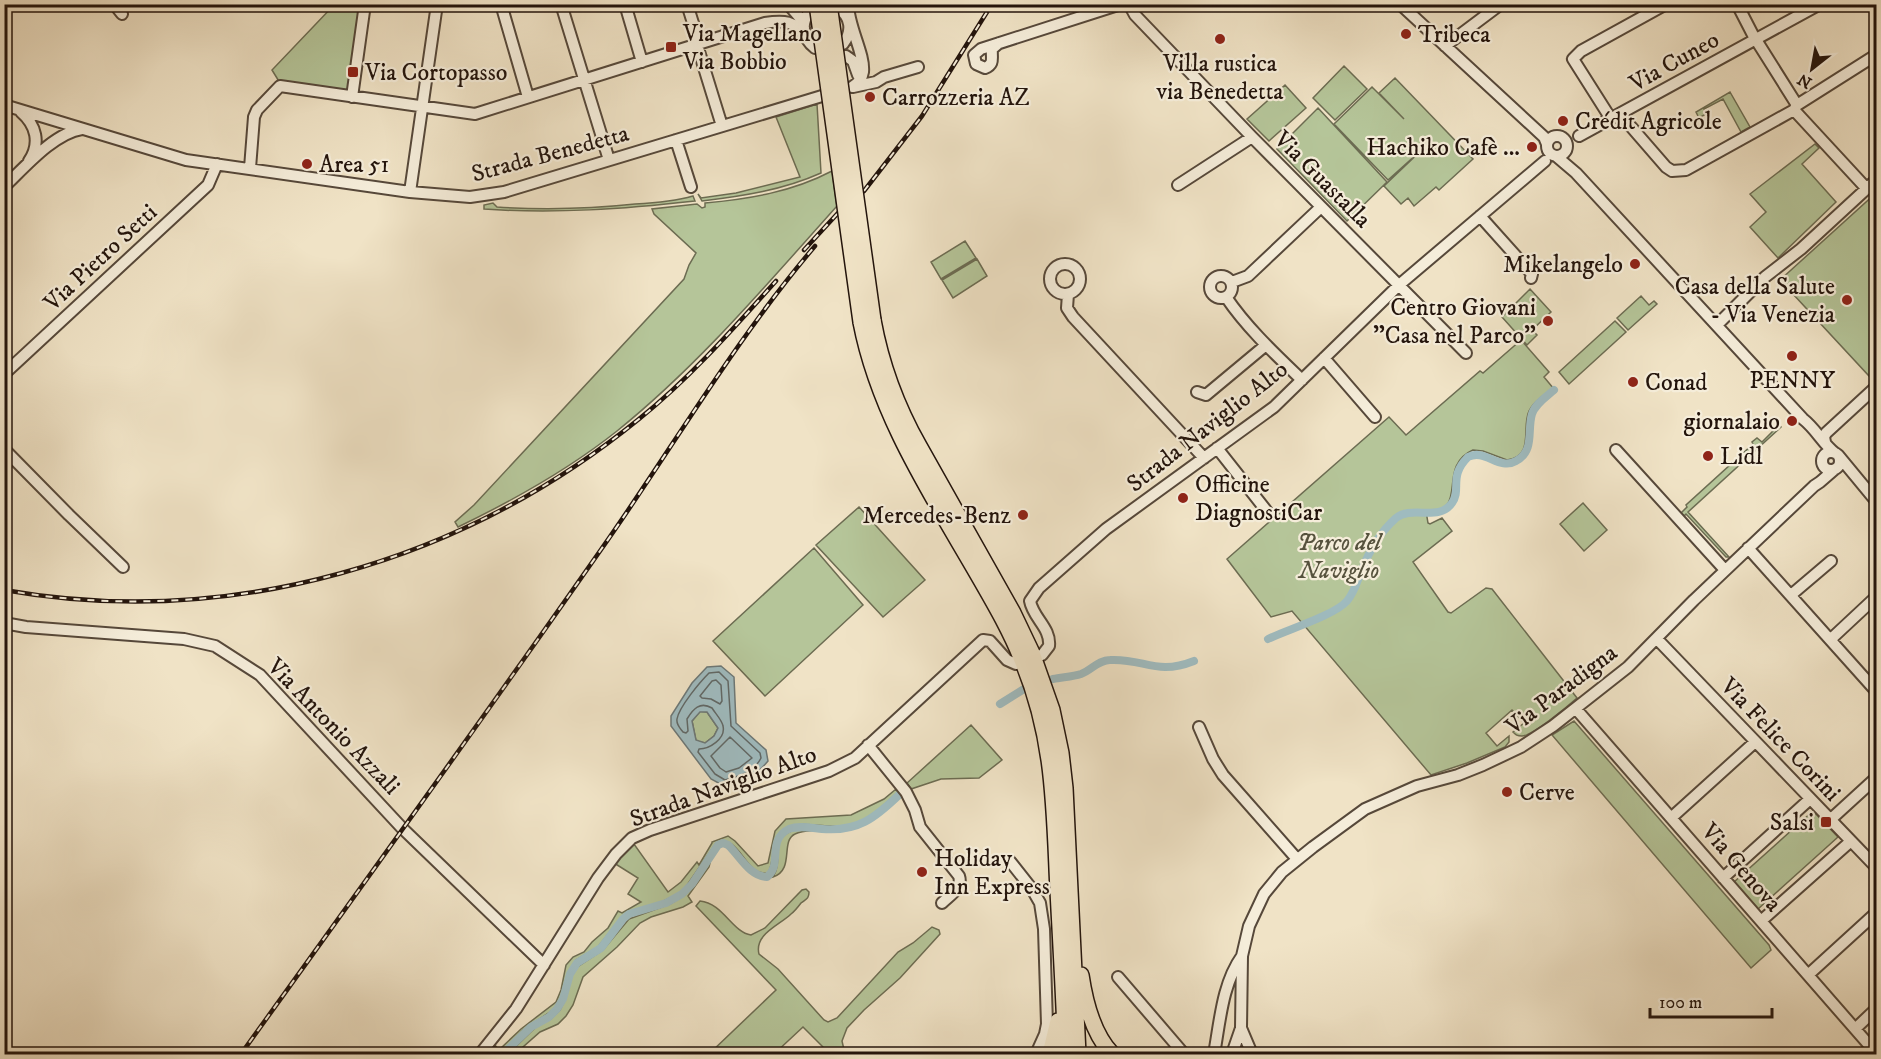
<svg xmlns="http://www.w3.org/2000/svg" width="1881" height="1059" viewBox="0 0 1881 1059" font-family="'IM FELL DW Pica',serif">
<style>
.green{fill:#b5c599;stroke:#6c6c52;stroke-width:1.5}
.water{fill:#9fbbbf;stroke:#6d7877;stroke-width:1.5;fill-rule:evenodd}
.lines{fill:none;stroke-linecap:round;stroke-linejoin:round}
.shore{stroke:#616866;stroke-width:1.5}
.canal{stroke:#9fbbbf;stroke-width:8}
.minor-casing{stroke:#56483a;stroke-width:14}
.highway-casing{stroke:#23140c;stroke-width:18}
.minor{stroke:#f5edda;stroke-width:10}
.highway{stroke:#f0e3c6;stroke-width:15}
.rail-casing{stroke:#23140c;stroke-width:4.5}
.rail{stroke:#f5edda;stroke-width:2;stroke-dasharray:7;stroke-linecap:butt}
.highway-bridge-casing{stroke:#23140c;stroke-width:18;stroke-linecap:butt}
.highway-bridge{stroke:#f0e3c6;stroke-width:15}
.poi-dot{fill:#8f2418;stroke:#f5edda;stroke-width:2}
.labels{text-anchor:middle;stroke-width:4.5;stroke-linejoin:round;paint-order:stroke}
.poi-label{font-size:24px;fill:#23140c;stroke:#f5edda;text-anchor:start}
.street-label{font-size:24px;fill:#23140c;stroke:#f5edda}
.park-label{font-size:24px;font-style:italic;fill:#56523d;stroke:#f5edda}
</style>
<rect width="100%" height="100%" fill="#f0e3c6"/>
<filter id="stains"><feTurbulence type="fractalNoise" baseFrequency=".00333" numOctaves="4"/><feColorMatrix values="0 0 0 0 .2 0 0 0 0 .09 0 0 0 0 .02 0 0 0 .5 -.17"/></filter>
<radialGradient id="worn" r=".72"><stop offset=".6" stop-color="#630" stop-opacity="0"/><stop offset="1" stop-color="#630" stop-opacity=".3"/></radialGradient>
<path class="green" d="M334,5H362L349,93L280,83L272,70Z
M1344,66L1367,89L1335,120L1313,98Z
M1395,78L1473,159L1439,190L1436,187L1414,206L1408,198L1401,204L1384,186L1428,144L1388,180L1334,124L1372,87L1404,119L1379,93Z
M1285,85L1306,108L1269,141L1247,119Z
M1730,92L1750,127L1741,132L1723,99L1704,109L1706,114L1699,118L1696,112Z
M817,104L821,173C783,190 743,196 702,201L698,194L701,198L736,193L800,177L776,117Z
M1318,108L1387,182L1347,221L1277,149Z
M1815,144L1819,148L1802,164L1836,202L1778,258L1750,227L1766,212L1750,194Z
M832,171L837,206C767,284 699,365 617,431C568,470 514,500 458,527L455,522L474,505L684,279L689,265L696,253L654,214L652,209L697,204L702,208L705,207V203C749,199 792,192 832,171Z
M1876,193V370L1870,377L1780,280Z
M693,196L695,201C624,209 555,214 484,209V205L493,203L497,207C543,210 588,209 635,204C655,203 676,201 693,196Z
M965,241L976,258L941,279L931,262Z
M977,259L987,276L953,298L942,280Z
M1530,289L1551,312L1532,330L1537,335L1527,345L1502,317Z
M1641,296L1649,305L1654,301L1657,304L1628,330L1617,318Z
M1615,321L1626,332L1569,384L1559,372Z
M1521,340L1549,372L1544,377L1554,389C1544,395 1534,401 1529,411C1521,428 1535,456 1507,460L1483,451L1473,450C1435,467 1471,513 1426,511L1428,523L1430,524L1442,518L1452,531L1413,562L1448,612L1451,613L1486,588L1492,589L1577,698C1568,706 1532,736 1522,736C1517,736 1516,735 1513,732L1524,723L1512,710L1486,733L1497,746L1509,736V742L1505,747L1467,763L1431,775L1292,611L1271,617L1227,559L1389,417L1406,435L1480,371L1483,373Z
M1779,425L1781,427L1688,512L1729,557H1726L1686,514L1684,516L1681,513L1687,507L1686,505L1753,444L1752,442L1757,438L1762,442Z
M1583,503L1607,530L1584,551L1560,524Z
M859,507L925,580L883,617L816,545Z
M814,548L863,605L765,696L713,641Z
M700,711L707,712L718,728L714,736L705,743L696,741L692,721Z
M1574,721L1769,945L1771,950L1751,968L1552,735Z
M971,725L1002,760L979,778L941,779L911,789L907,783Z
M896,789L898,792C885,804 870,819 853,825C831,832 795,815 780,833C770,844 775,861 768,873C744,877 741,833 716,843L683,891L662,902L628,912L620,919L598,947L576,960L568,973L560,1000L553,1010L523,1030L501,1054H492V1050L495,1045L498,1049L501,1048L521,1029L556,1002L561,990L566,965L573,957L584,952L592,942L608,928L618,911L622,913L641,902L628,894L638,878L614,863L630,847L634,844L668,892L681,882L697,862L699,865L712,843V842L728,836L735,841L758,866L768,863L775,831L786,819L851,815L884,799Z
M1813,811L1838,837L1758,909L1734,882Z
M799,829L819,830C812,831 803,830 795,834C780,841 795,870 773,877C785,859 766,835 799,829Z
M709,860L710,863L709,867L688,896L692,902L683,907L651,917L640,923L617,947L583,977L573,1005L566,1016L558,1024L540,1032L515,1054H508L538,1025L551,1019L560,1010L565,1000L571,976L577,967L603,950L629,919L670,904L685,895L696,883Z
M806,889L809,892C809,899 806,899 801,903C798,907 795,911 791,914C780,925 754,934 759,954L778,969L824,1020L828,1022L837,1018L898,952L913,943L932,927L939,930L940,934L900,978L864,1010L847,1028L842,1041L845,1054H830L803,1027L774,1054H709L776,990L696,906L700,901C723,903 732,932 751,935L765,928L802,890Z"/>
<path class="water" d="M721,666L734,677L736,723L766,750L768,761C755,777 744,781 724,786L711,779L671,726V716L692,683L707,667ZM700,712H707L718,728L714,736L705,743L696,740L692,721Z"/>
<g class="lines">
<path class="shore" d="M719,672L728,681L731,726L760,753L761,758C754,772 740,776 725,780L715,774L698,752L699,749C709,749 726,739 723,726C722,720 715,713 712,708C700,701 693,709 687,719L688,731L686,733L683,732C680,728 676,725 677,719C679,707 700,682 709,673Z
M716,680L721,685L722,701L720,704L711,699L702,698L700,696L712,681Z
M730,737L752,758L739,768L726,772L720,768L711,756Z"/>
<path class="canal" d="M1268,639C1287,630 1335,615 1347,601C1354,593 1357,582 1361,572C1369,551 1379,533 1396,518C1412,505 1439,522 1452,503C1462,489 1448,477 1468,457C1485,448 1499,471 1516,461C1535,451 1527,430 1532,414C1535,404 1546,397 1554,390
M1053,679C1062,677 1072,677 1081,674C1092,670 1098,660 1110,660C1144,658 1156,676 1194,661
M1000,704L1024,689
M503,1054L531,1027L549,1017L557,1009L563,999L570,974L577,963L601,948L623,919L629,914L666,903L682,894L692,884L718,845L723,843L728,845C740,856 749,876 767,877C783,865 766,840 789,829C799,825 812,828 822,829C858,832 875,818 900,794"/>
<defs>
<path id="minor" d="M46,4H55
M114,4L122,14
M501,4L528,97
M561,4L609,160
M625,4L642,62
M687,4L698,39V48L722,126
M788,4L801,19L804,28
M848,4C848,26 865,54 863,72C862,79 857,84 852,87
M1129,4L1135,15L1252,137L1466,353
M1400,4L1544,137L1547,144
M1737,4L1753,35L1797,105
M838,8C851,17 853,31 843,44
M810,11C800,24 802,38 815,48
M999,43L992,49C991,58 995,64 985,68L976,64L974,55L981,49L1121,4
M1445,46L1501,4
M846,56L853,61L858,75
M853,87L876,82L884,77L918,67
M352,97L365,4
M4,105L186,160L410,192L470,197L504,192L822,96
M1794,110L1867,189
M21,112C36,125 41,143 29,161
M1620,114L1666,167L1672,171L1686,170L1794,110L1797,105L1876,55
M1611,119L1573,59L1581,51L1666,4
M1579,136L1820,4
M1547 146a10 10 0 1 1 20 0a10 10 0 1 1-20 0Z
M676,140L691,187
M1556,156L1576,173L1803,419C1816,429 1823,444 1835,453
M250,168L254,117L257,110L280,86L475,114L765,23C783,20 795,20 806,38
M1178,185L1252,137
M4,187C24,168 54,133 82,129
M410,192L437,4
M1480,216L1532,274L1531,278
M1050 279a15 15 0 1 1 30 0a15 15 0 1 1-30 0Z
M1210 287a11 11 0 1 1 22 0a11 11 0 1 1-22 0Z
M1232,282L1248,276L1321,207
M1068,294L1067,308L1073,317L1204,458
M1226,297C1247,328 1275,354 1302,380
M1717,325L1765,277L1801,249L1876,180
M1324,358L1375,417
M4,374L208,185L217,164
M1197,392L1206,395L1266,345
M1825,442L1824,437L1826,433L1876,387
M1217,448L1269,514
M4,449L69,515L123,567
M1616,450L1725,570
M1822 461a9 9 0 1 1 18 0a9 9 0 1 1-18 0Z
M1838,455L1876,501
M1748,548L1876,691
M1791,595L1831,561
M4,623L26,627L184,639L215,646L260,675L402,828L544,965
M1657,639L1876,867
M1831,639L1876,597
M1042,655L1049,646C1051,628 1033,618 1030,601L1039,588L1106,529L1274,407L1399,285L1545,161
M1576,709L1876,1053
M1199,727L1213,759L1223,775L1297,859
M868,745L906,792L915,810L920,827L959,876C963,888 950,895 942,903
M1671,818L1755,742
M1830,820L1876,778
M1009,860L1032,889L1040,903L1044,929L1047,1024L1045,1034L1036,1054
M1723,878L1810,799
M1761,921L1851,841
M1808,975L1876,913
M1118,977L1184,1054
M1241,1028L1252,1054
M1855,1029L1876,1009
M480,1054L516,1009L598,878L616,854L632,838L650,830L829,771L855,758L983,640L990,641L1007,660L1016,664
M1214,1054C1220,1022 1222,984 1242,956
M1232,1054L1241,1028L1242,956L1249,926L1264,894L1282,872L1313,847L1365,809L1417,786L1458,775L1483,765L1521,747L1553,726L1628,667L1694,600L1814,486L1820,482L1835,469"/>
<path id="highway" d="M873,320C881,364 897,407 919,446L1013,613L1032,653L1052,710L1061,753L1065,788L1078,1054
M861,322C879,416 934,498 981,580C996,606 1011,632 1022,660C1055,739 1054,808 1058,891C1061,946 1064,1000 1066,1054
M1081,975C1085,1002 1093,1034 1112,1054
M1050,1054L1058,1021"/>
</defs>
<use href="#minor" class="minor-casing"/>
<use href="#highway" class="highway-casing"/>
<use href="#minor" class="minor"/>
<use href="#highway" class="highway"/>
<defs>
<path id="rail" d="M864,191L922,116L992,4
M804,250L838,213
M4,590C230,630 462,563 639,419C690,378 733,329 776,281
M241,1054C361,887 482,720 600,551C672,449 734,341 815,246"/>
</defs>
<use href="#rail" class="rail-casing"/>
<use href="#rail" class="rail"/>
<defs>
<path id="highway-bridge" d="M817,4L861,322
M829,4L873,320"/>
</defs>
<use href="#highway-bridge" class="highway-bridge-casing"/>
<use href="#highway-bridge" class="highway-bridge"/>
</g>
<g class="poi-dot">
<circle cx="1406" cy="34" r="6"/>
<circle cx="1220" cy="39" r="6"/>
<rect x="665" y="41" width="12" height="12" rx="3"/>
<rect x="347" y="66" width="12" height="12" rx="3"/>
<circle cx="870" cy="97" r="6"/>
<circle cx="1563" cy="121" r="6"/>
<circle cx="1532" cy="147" r="6"/>
<circle cx="307" cy="164" r="6"/>
<circle cx="1635" cy="264" r="6"/>
<circle cx="1847" cy="300" r="6"/>
<circle cx="1548" cy="321" r="6"/>
<circle cx="1792" cy="356" r="6"/>
<circle cx="1633" cy="382" r="6"/>
<circle cx="1792" cy="421" r="6"/>
<circle cx="1708" cy="456" r="6"/>
<circle cx="1183" cy="498" r="6"/>
<circle cx="1023" cy="515" r="6"/>
<circle cx="1507" cy="792" r="6"/>
<rect x="1820" y="816" width="12" height="12" rx="3"/>
<circle cx="922" cy="872" r="6"/>
</g>
<g class="labels">
<g class="poi-label">
<text x="683" y="41">Via Magellano<tspan x="683" dy="28">Via Bobbio</tspan></text>
<text x="1418" y="42">Tribeca</text>
<text x="1220" y="71" text-anchor="middle">Villa rustica<tspan x="1220" dy="28">via Benedetta</tspan></text>
<text x="365" y="80">Via Cortopasso</text>
<text x="882" y="105">Carrozzeria AZ</text>
<text x="1575" y="129">Crédit Agricole</text>
<text x="1520" y="155" text-anchor="end">Hachiko Cafè ...</text>
<text x="319" y="172">Area 51</text>
<text x="1623" y="272" text-anchor="end">Mikelangelo</text>
<text x="1835" y="294" text-anchor="end">Casa della Salute<tspan x="1835" dy="28">- Via Venezia</tspan></text>
<text x="1536" y="315" text-anchor="end">Centro Giovani<tspan x="1536" dy="28">"Casa nel Parco"</tspan></text>
<text x="1792" y="388" text-anchor="middle">PENNY</text>
<text x="1645" y="390">Conad</text>
<text x="1780" y="429" text-anchor="end">giornalaio</text>
<text x="1720" y="464">Lidl</text>
<text x="1195" y="492">Officine<tspan x="1195" dy="28">DiagnostiCar</tspan></text>
<text x="1011" y="523" text-anchor="end">Mercedes-Benz</text>
<text x="1519" y="800">Cerve</text>
<text x="1814" y="830" text-anchor="end">Salsi</text>
<text x="934" y="866">Holiday<tspan x="934" dy="28">Inn Express</tspan></text>
</g>
<g class="street-label">
<text transform="translate(1674 61) rotate(-29)" y="8">Via Cuneo</text>
<text transform="translate(550 153) rotate(-15)" y="8">Strada Benedetta</text>
<text transform="translate(1323 179) rotate(45)" y="8">Via Guastalla</text>
<text transform="translate(100 257) rotate(-43)" y="8">Via Pietro Setti</text>
<text transform="translate(1207 426) rotate(-38)" y="8">Strada Naviglio Alto</text>
<text transform="translate(1561 689) rotate(-37)" y="8">Via Paradigna</text>
<text transform="translate(334 726) rotate(46)" y="8">Via Antonio Azzali</text>
<text transform="translate(1781 739) rotate(46)" y="8">Via Felice Corini</text>
<text transform="translate(723 786) rotate(-20)" y="8">Strada Naviglio Alto</text>
<text transform="translate(1742 867) rotate(49)" y="8">Via Genova</text>
</g>
<g class="park-label">
<text x="1339" y="550">Parco del<tspan x="1339" dy="28">Naviglio</tspan></text>
</g>
</g>
<rect width="1881" height="1059" fill="none" stroke="#f0e3c6" stroke-width="24"/>
<rect x="6" y="6" width="1869" height="1047" fill="none" stroke="#23140c" stroke-width="3"/>
<rect x="12" y="12" width="1857" height="1035" fill="none" stroke="#23140c" stroke-width="1.5"/>
<g transform="translate(1812 69) rotate(211)" stroke="#f5edda" stroke-width="4.5" paint-order="stroke">
<path d="M0-4.5L10 22L0 15L-10 22Z" fill="#23140c"/>
<text y="-9" font-size="16" font-weight="bold" text-anchor="middle" fill="#23140c">N</text>
</g>
<path d="M1650 1008v9h122v-9" fill="none" stroke="#23140c" stroke-width="3"/>
<text x="1659" y="1008" font-size="18" fill="#23140c" stroke="#f5edda" stroke-width="4.5" paint-order="stroke">100 m</text>
<rect width="100%" height="100%" filter="url(#stains)"/>
<rect width="100%" height="100%" fill="url(#worn)"/>
</svg>
